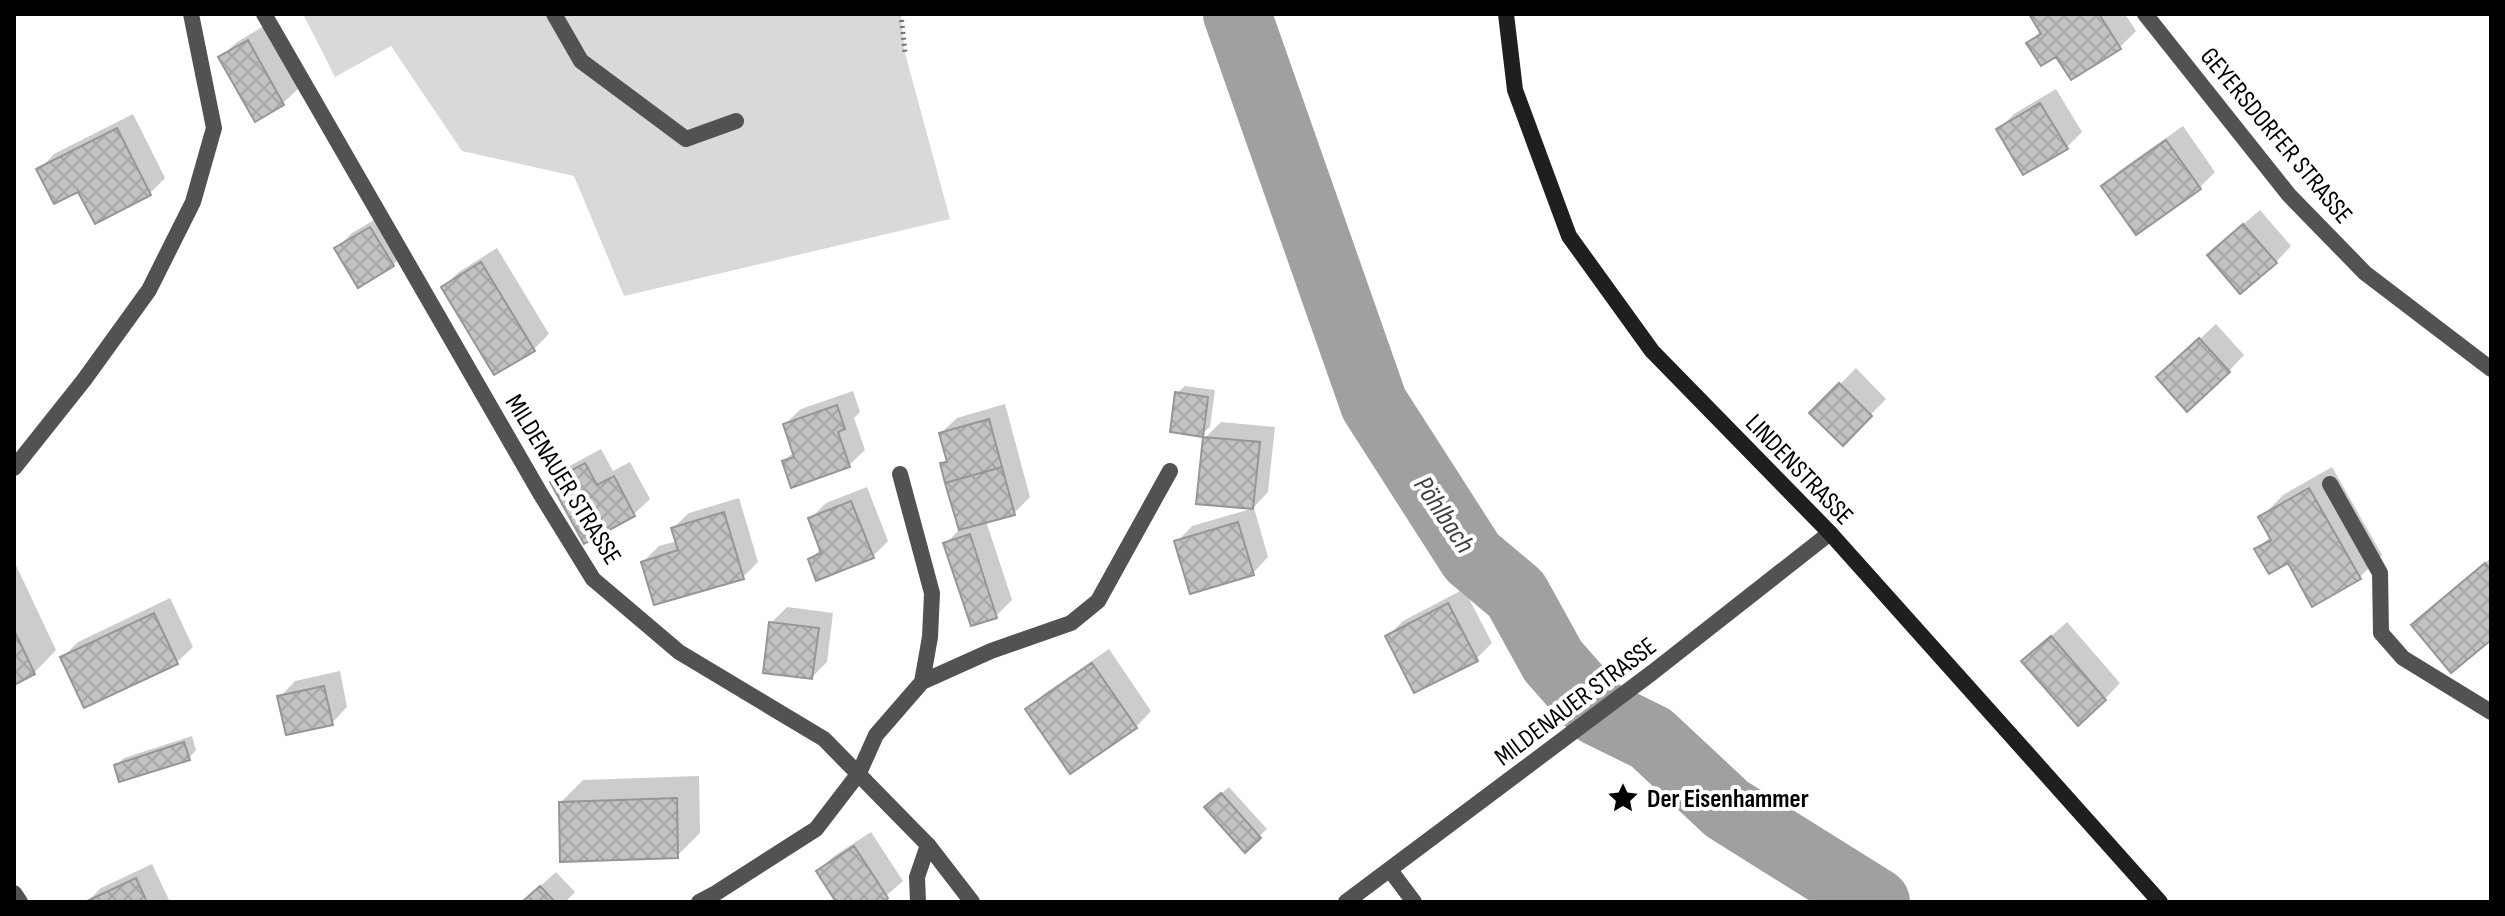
<svg xmlns="http://www.w3.org/2000/svg" width="2505" height="916" viewBox="0 0 2505 916" font-family="'Sofia Sans Condensed',sans-serif">
<style>
.green{fill:#d9d9d9}
.shadow{fill:#0003}
.lines{fill:none;stroke-linecap:round;stroke-linejoin:round}
.river{stroke:#a0a0a0;stroke-width:68}
.building{fill:url(#building-cross-hatch);stroke:#969696;stroke-width:2}
.path{stroke:#747474;stroke-width:5;stroke-dasharray:2 4;stroke-linecap:butt}
.service{stroke:#525252;stroke-width:16}
.minor{stroke:#525252;stroke-width:16}
.secondary{stroke:#1f1f1f;stroke-width:16}
.labels{text-anchor:middle;stroke-width:8;stroke-linejoin:round;paint-order:stroke}
.street-label{font-size:26px;fill:#000;stroke:#fff}
.poi-label{font-size:26px;font-weight:bold;fill:#000;stroke:#fff;text-anchor:start}
.water-label{font-size:28px;font-style:italic;fill:#414141;stroke:#fff}
</style>
<defs>
<pattern id="building-cross-hatch" width="8" height="8" patternUnits="userSpaceOnUse" patternTransform="scale(2)"><rect width="8" height="8" fill="#c2c2c2"/><path d="M0 0l8 8M0 8l8-8" fill="none" stroke="#a5a5a5"/></pattern>
</defs>
<rect width="100%" height="100%" fill="#fff"/>
<path class="green" d="M303,14H901L905,53L950,219L624,296L574,176L462,151L391,46L335,77Z"/>
<path class="shadow" d="M2031,14H2125L2136,31L2120,47L2072,78L2057,54L2029,43L2041,30Z
M264,26L299,88L283,103L256,119L221,57L237,42Z
M2056,89L2082,132L2067,147L1998,130L2014,114Z
M133,114L165,178L150,193L79,189L39,170L54,154Z
M2183,126L2215,172L2200,187H2104L2119,171Z
M2260,210L2291,246L2276,262L2225,240Z
M386,213L408,249L393,265L336,249L352,233Z
M497,248L549,334L534,349L443,287L459,272Z
M2216,324L2244,355L2229,371L2175,362Z
M1856,368L1886,399L1843,443L1812,413Z
M1185,386L1215,390L1210,427L1202,434L1177,393Z
M853,391L860,412L854,418L865,450L849,465L784,461L795,451L785,424L801,409Z
M1005,404L1030,497L1014,513L986,521L1012,600L996,616L946,543L960,529L942,464L948,458L941,433L957,418Z
M1221,422L1275,427L1268,492L1254,507L1198,502L1205,438Z
M601,449L613,471L630,462L650,499L634,514L585,541L553,482L568,467Z
M2332,467L2382,555L2359,578L2288,561L2257,550L2271,536L2261,518L2283,495Z
M867,487L888,541L873,556L810,559L822,548L810,519L826,503Z
M739,498L758,562L743,577L643,562L659,546L677,541L673,528L689,513Z
M1254,508L1268,557L1253,573L1177,542L1192,526Z
M2491,558V637L2414,625L2429,609Z
M14,561L56,650L34,673L14,683Z
M1464,589L1492,643L1476,659L1387,637L1403,621Z
M170,598L193,647L177,662L62,658L78,642Z
M787,607L833,613L827,662L812,677L771,623Z
M2067,622L2120,683L2105,699L2040,646Z
M1109,649L1151,711L1136,727L1028,710L1044,694Z
M340,671L347,707L332,723L280,697L295,681Z
M192,736L196,750L189,758L116,765L124,758Z
M699,776L700,833L677,856L561,802L583,780Z
M1229,787L1267,829L1245,850L1214,800Z
M871,832L903,881L879,902H838L818,871L834,856Z
M152,864L170,902H87L101,888Z
M556,872L575,892L565,902H523Z"/>
<g class="lines">
<path class="river" d="M1237,14L1374,404L1472,557L1516,594L1553,661L1598,712L1651,738L1727,809L1876,902"/>
</g>
<path class="building" d="M2029,14H2099L2121,49L2071,80L2056,57L2041,66L2026,43L2041,34Z
M248,40L284,105L255,122L218,57Z
M2040,103L2068,149L2023,175L1996,129Z
M117,128L151,195L95,224L78,192L54,204L36,169Z
M2166,140L2201,189L2136,235L2101,186Z
M2243,224L2277,263L2240,294L2207,255Z
M370,227L394,266L358,288L334,248Z
M481,262L535,351L494,375L441,287Z
M2199,338L2230,372L2187,412L2156,377Z
M1839,383L1872,416L1843,446L1809,413Z
M1175,392L1208,397L1203,437L1170,432Z
M837,405L845,429L838,432L850,467L791,488L782,461L794,457L783,424Z
M989,419L1002,467L945,483L940,463L947,462L939,433Z
M1203,437L1260,442L1253,509L1196,504Z
M585,463L597,485L614,476L635,516L584,544L550,482Z
M1002,467L1015,515L959,530L945,483Z
M2309,488L2361,579L2312,607L2288,563L2269,574L2254,549L2271,540L2258,517Z
M851,501L874,558L816,581L808,559L821,553L808,518Z
M724,512L744,579L654,605L641,562L678,550L671,528Z
M1238,522L1254,575L1190,594L1174,541Z
M970,534L997,618L971,626L943,543Z
M2485,563L2491,570V640L2451,673L2411,625Z
M1448,603L1478,661L1414,693L1385,636Z
M154,613L178,664L84,708L60,657Z
M769,622L819,628L812,679L763,673Z
M14,630L35,674L14,685Z
M2051,636L2106,700L2078,726L2021,661Z
M1092,663L1137,728L1070,774L1025,709Z
M324,686L333,725L286,735L277,696Z
M184,742L190,760L119,782L114,765Z
M1221,793L1261,838L1245,853L1204,807Z
M677,798L678,858L560,862L559,802Z
M854,846L888,898L883,902H836L816,871Z
M136,878L147,902H85Z
M540,886L555,902H522Z"/>
<g class="lines">
<path class="path" d="M901,14L905,53"/>
<path class="service" d="M554,14L581,61L686,139L736,121
M14,468L84,380L149,290L193,202L214,128L191,14
M900,474L932,593L930,637L922,682
M2330,484L2380,573L2381,633L2403,658L2491,712
M859,773L876,735L922,682L991,651L1071,623L1098,601L1170,471
M1390,870L1414,902
M918,902L917,877L928,845"/>
<path class="minor" d="M264,14L540,493L593,579L679,652L824,739L928,845L972,902
M2145,14L2289,195L2365,273L2491,369
M14,893L20,902
M699,902L716,893L816,829L859,773
M1346,902L1653,672L1830,533"/>
<path class="secondary" d="M1506,14L1515,90L1569,236L1652,351L1830,533L2160,902"/>
</g>
<defs>
<symbol id="sight-bare" viewBox="-9 -9 18 18"><path d="M0-6L1.8-2.2L6-1.7L2.9 1.2L3.7 5.4L0 3.3L-3.7 5.4L-2.9 1.2L-6-1.7L-1.8-2.2Z" fill="#000" stroke="#fff" stroke-width="2.5" paint-order="stroke"/></symbol>
</defs>
<g fill-rule="evenodd">
<use href="#sight-bare" x="1601" y="776" width="44" height="44"/>
</g>
<g class="labels">
<g class="street-label">
<text transform="translate(2277 135) rotate(50)" y="9">GEYERSDORFER STRASSE</text>
<text transform="translate(1800 469) rotate(46)" y="9">LINDENSTRASSE</text>
<text transform="translate(564 479) rotate(58)" y="9">MILDENAUER STRASSE</text>
<text transform="translate(1575 701) rotate(-37)" y="9">MILDENAUER STRASSE</text>
</g>
<g class="poi-label">
<text x="1647" y="807">Der Eisenhammer</text>
</g>
<g class="water-label">
<text transform="translate(1445 514) rotate(56)" y="10">Pöhlbach</text>
</g>
</g>
<rect width="2505" height="916" fill="none" stroke="#000000" stroke-width="32"/>
</svg>
